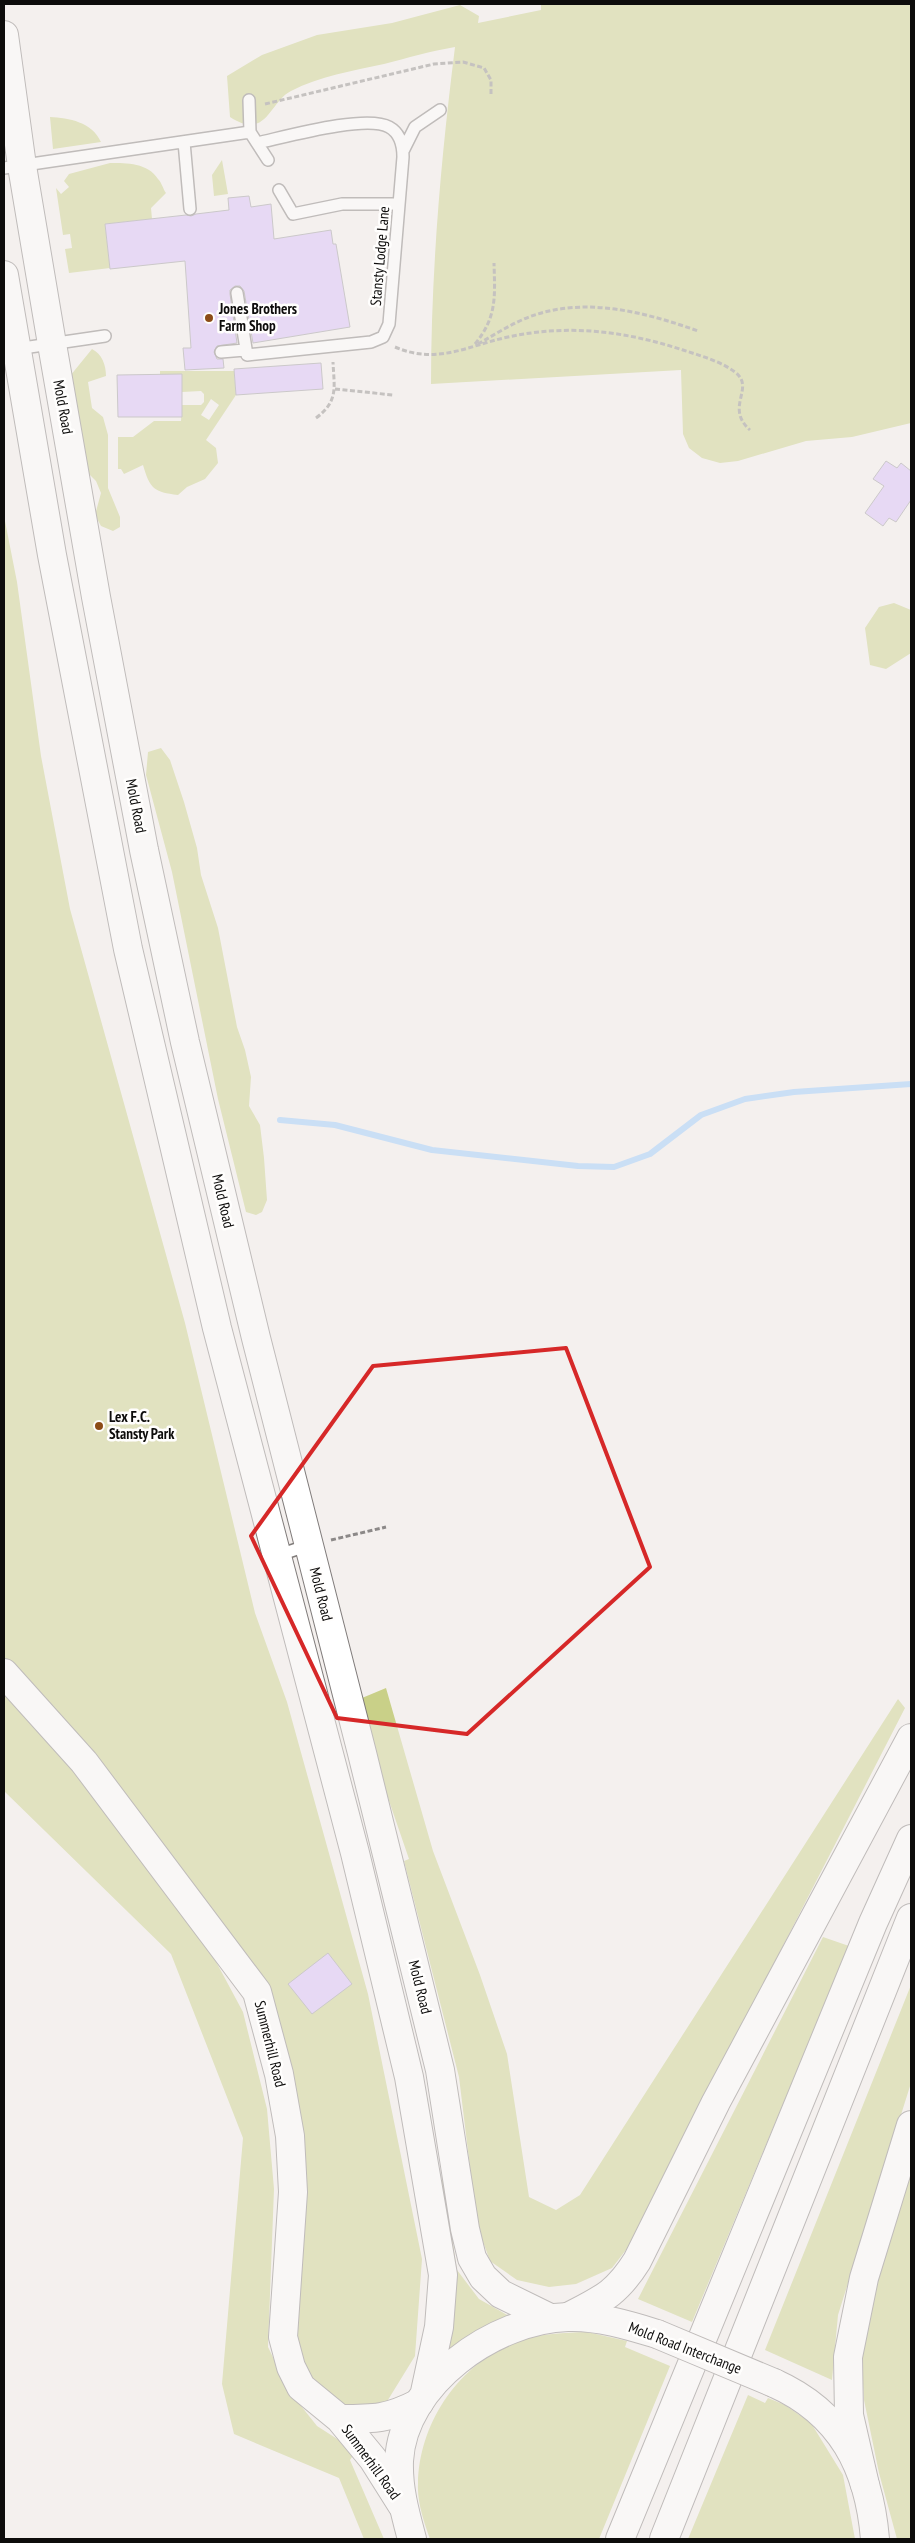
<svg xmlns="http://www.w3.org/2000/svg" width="915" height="2543" viewBox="0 0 915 2543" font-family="'PT Sans Narrow',sans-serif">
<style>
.green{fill:#c9d088;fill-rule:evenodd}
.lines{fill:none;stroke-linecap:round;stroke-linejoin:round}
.stream{stroke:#98c9fc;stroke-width:6}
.building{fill:#d7bdfa;stroke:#9a989c}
.lane-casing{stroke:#807c7b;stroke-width:14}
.secondary-casing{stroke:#807c7b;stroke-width:30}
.primary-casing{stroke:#807c7b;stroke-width:30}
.highway-casing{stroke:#807c7b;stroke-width:30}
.path{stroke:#8c8988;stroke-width:3;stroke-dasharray:5 2.5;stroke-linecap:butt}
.lane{stroke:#fff;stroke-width:11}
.secondary{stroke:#fff;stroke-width:28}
.primary{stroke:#fff;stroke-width:28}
.highway{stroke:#fff;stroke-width:28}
.primary-bridge-casing{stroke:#807c7b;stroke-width:30;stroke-linecap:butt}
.primary-bridge{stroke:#fff;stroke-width:28}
.marked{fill:none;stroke:#d62828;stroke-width:4;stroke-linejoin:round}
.poi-dot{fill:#8c4c17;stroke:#fffefd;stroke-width:2}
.labels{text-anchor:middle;stroke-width:5;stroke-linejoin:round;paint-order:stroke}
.street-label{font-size:15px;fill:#0d0c0b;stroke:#fffefd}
.poi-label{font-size:15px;font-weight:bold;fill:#0d0c0b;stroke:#fffefd;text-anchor:start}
</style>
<rect width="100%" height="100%" fill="#f4f0ee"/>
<path class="green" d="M541,4H911V423L852,437L806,441L738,461L720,463L702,458L689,448L683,434L681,370L431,384C431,272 441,158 455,47C431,51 407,58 384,64C352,71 320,76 291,91C269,102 267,141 230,117L227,76L262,55L317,35L392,23L460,5L479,16L478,23L541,10Z
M50,117C69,118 92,122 101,142L53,149Z
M222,160L228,194L214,196L212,175Z
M110,163C127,163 148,163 158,179C162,183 163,189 166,193L151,208L152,219L105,224L110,268L69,273L65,249L72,248L70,234L63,235L56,188L61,194L69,187L64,181L69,174Z
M92,349C102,354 106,365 106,376L88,382L92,408L103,417L108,435V488L120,517V527L113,531L101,526L95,515L101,493L96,481L85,470L70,376Z
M160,371H234L236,395L206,440L216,448L218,463L205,479L187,487L178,495C154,492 150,489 143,465L124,474L121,469H118V437H133L154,421H181L182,405H201L204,402V394L201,391L182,392L160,380ZM211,399L219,405L209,420L201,415Z
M4,516L17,582L41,756L70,909L185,1323L255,1613L287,1702L368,1994L422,2259L415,2356L383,2408L346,2409L301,2371L293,2330L305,2170L257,1979L206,1943L243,2012L267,2109L274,2189L268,2347L290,2392L317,2426L356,2451L350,2460L384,2539H364L339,2478L234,2434L222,2384L243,2138L171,1954L4,1791Z
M894,603L911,610V653L886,669L870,665L865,628L879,607Z
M161,748L170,760L184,802L197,848L201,875L218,928L237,1027L245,1050L251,1077L249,1106L260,1125L264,1158L267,1200L262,1212L256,1215L246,1212L218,1099L172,872L146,775L148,752Z
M386,1688L433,1851L480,1975L507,2054L529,2197L556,2210L580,2195L898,1699L905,1708L629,2246L612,2268L576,2284L549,2287L517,2280L490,2261L477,2225L459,2077L404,1861L409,1859L386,1792L362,1698Z
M823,1937L849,1946L692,2322L638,2299Z
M911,1985V2083L838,2315L832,2380L765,2350Z
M911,2168V2539H897L879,2473L864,2400L861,2351L872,2291Z
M443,2180L457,2270L479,2299L509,2316L484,2327L444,2357L437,2181Z
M587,2332L627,2341L625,2347L670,2366L599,2539H430C424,2522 417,2502 418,2484C419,2422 460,2362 519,2341C541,2333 564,2333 587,2332Z
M748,2395L765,2403L768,2398L785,2405L811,2423L843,2475L855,2539H688Z"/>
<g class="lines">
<path class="stream" d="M280,1120L335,1125L432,1150L578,1166L614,1167L650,1154L701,1115L745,1099L794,1092L911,1084"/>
</g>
<path class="building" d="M249,196L251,207L271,204L274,239L331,230L333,244H336L350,327L253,343L244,291L240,286H235L230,290V294L237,343L217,346L214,352L217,359H223L224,368L185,370L183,348H191L185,261L110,269L105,224L186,215L191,216L196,214L229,210L228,198Z
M321,363L323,389L236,395L234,369Z
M182,374V417H118L117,375Z
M886,461L897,468L901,463L911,471V500L896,522L889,518L883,526L865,513L884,486L873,479Z
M328,1953L352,1984L312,2014L288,1984Z"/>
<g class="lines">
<defs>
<path id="lane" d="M249,100L250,132
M184,142L190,209
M257,143L268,160
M403,151L415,127L440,110
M4,168L250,132L257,143C285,137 366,114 389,127C400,133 403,146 403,157L389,324L383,337L371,342L247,355L237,293
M279,190L293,214L342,204H399
M16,349L105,336
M221,352L245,350
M276,1556L309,1545"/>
<path id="secondary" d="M4,1673L84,1762L257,1992L279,2074L290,2136L293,2192L283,2337L291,2367L301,2387L340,2419L373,2459L402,2505
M340,2419C375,2419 388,2419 419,2403"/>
<path id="primary" d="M4,35L22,166L52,344L96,597L144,850L185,1042L256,1338L362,1753L440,2070L465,2229L472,2258L483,2277L501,2294L550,2318
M4,275L52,555L128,949L217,1328L355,1853L409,2077L443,2275L439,2327L425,2392
M774,2383C841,2413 869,2467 875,2539
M412,2539C405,2513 398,2488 399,2461C403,2383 495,2319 568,2317C598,2316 628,2325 657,2334"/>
<path id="highway" d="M570,2316C603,2299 617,2293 637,2261L716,2102L911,1738
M865,2485L849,2415L848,2357L864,2278L911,2125
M620,2539L873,1923L911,1839
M664,2539L911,1918"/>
</defs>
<use href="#lane" class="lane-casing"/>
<use href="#secondary" class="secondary-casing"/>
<use href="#primary" class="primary-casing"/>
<use href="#highway" class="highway-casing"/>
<path class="path" d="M265,104L434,64L463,62L484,68L491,80V95
M475,344C497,317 495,297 494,263
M478,344C494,335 511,324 529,317C584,296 645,312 698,331
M395,347C437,365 467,346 508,337C568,324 625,331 683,350C701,356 720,361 735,372C756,388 724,407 750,430
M335,389L393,395
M316,418C339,401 334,387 333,362
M331,1540L386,1527"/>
<use href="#lane" class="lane"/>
<use href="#secondary" class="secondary"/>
<use href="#primary" class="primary"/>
<use href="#highway" class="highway"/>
<defs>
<path id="primary-bridge" d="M657,2334L774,2383"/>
</defs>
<use href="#primary-bridge" class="primary-bridge-casing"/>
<use href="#primary-bridge" class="primary-bridge"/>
</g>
<path d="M0 0H915V2543H0ZM566,1348L650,1567L467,1734L337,1718L251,1536L373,1366Z" fill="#f4f0ee" fill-opacity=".55" fill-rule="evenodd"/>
<path class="marked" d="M566,1348L650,1567L467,1734L337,1718L251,1536L373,1366Z"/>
<g class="poi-dot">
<circle cx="209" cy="318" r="5"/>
<circle cx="99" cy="1426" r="5"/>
</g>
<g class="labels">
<g class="street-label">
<text transform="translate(380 256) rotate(-85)" y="5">Stansty Lodge Lane</text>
<text transform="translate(63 407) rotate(80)" y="5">Mold Road</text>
<text transform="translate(136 806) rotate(79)" y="5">Mold Road</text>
<text transform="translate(223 1201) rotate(77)" y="5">Mold Road</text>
<text transform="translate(321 1594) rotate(76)" y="5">Mold Road</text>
<text transform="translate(420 1987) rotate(76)" y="5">Mold Road</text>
<text transform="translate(270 2044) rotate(76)" y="5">Summerhill Road</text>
<text transform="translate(685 2348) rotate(21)" y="5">Mold Road Interchange</text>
<text transform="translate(371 2462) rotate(54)" y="5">Summerhill Road</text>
</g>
<g class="poi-label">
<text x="219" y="314">Jones Brothers<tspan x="219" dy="17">Farm Shop</tspan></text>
<text x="109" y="1422">Lex F.C.<tspan x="109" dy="17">Stansty Park</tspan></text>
</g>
</g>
<rect width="915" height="2543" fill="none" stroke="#0d0c0b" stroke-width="10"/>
</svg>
